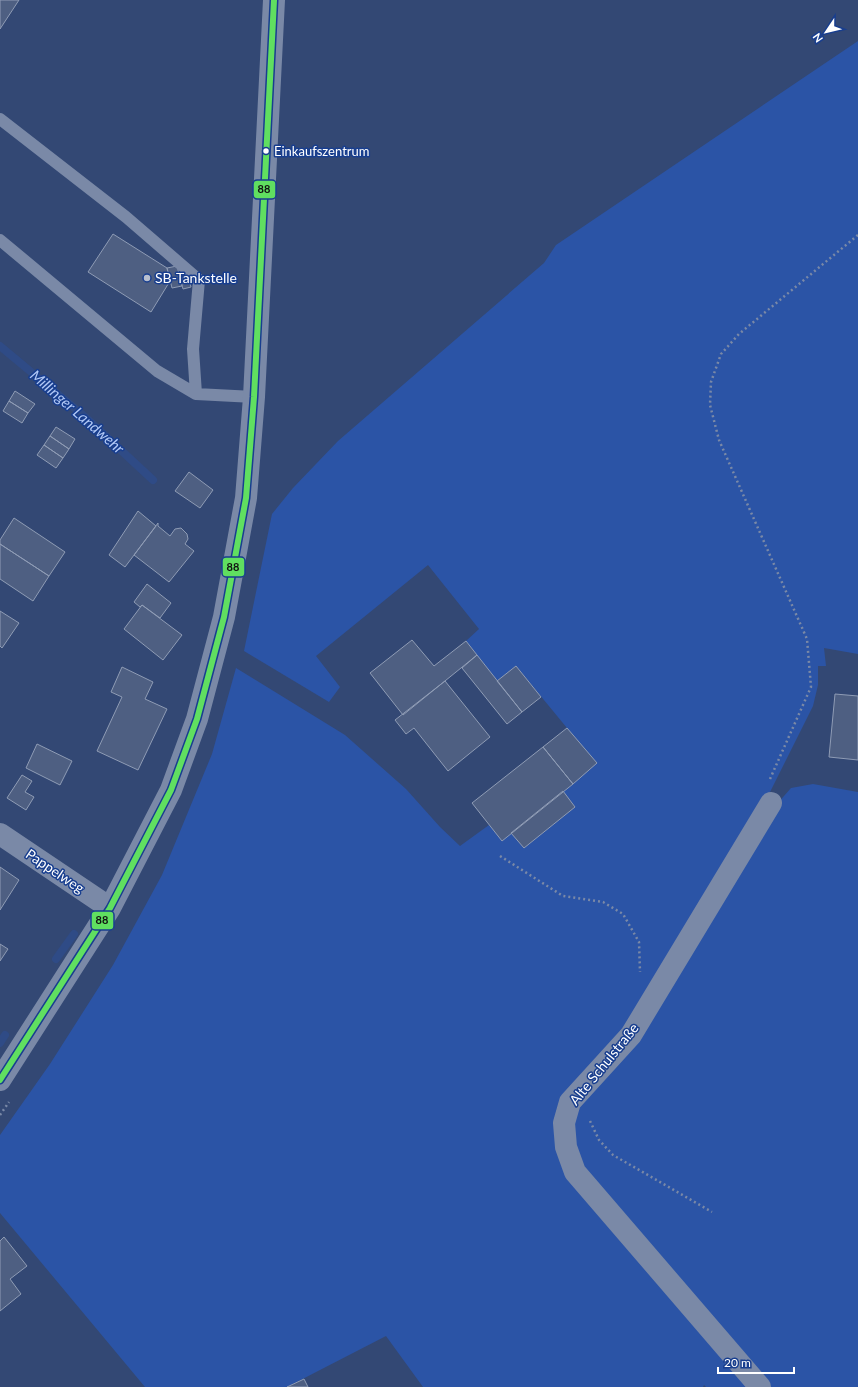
<svg xmlns="http://www.w3.org/2000/svg" width="858" height="1387" viewBox="0 0 858 1387" font-family="Lato,sans-serif">
<style>
.green{fill:#2b54a6}
.lines{fill:none;stroke-linecap:round;stroke-linejoin:round}
.stream{stroke:#2f4b86;stroke-width:8}
.building{fill:#4e5f82;stroke:#8f9cb5}
.path{stroke:#7a89a7;stroke-width:2.5;stroke-dasharray:2 3;stroke-linecap:butt}
.service{stroke:#7a89a7;stroke-width:12}
.minor{stroke:#7a89a7;stroke-width:22}
.bus-1-casing{stroke:#183e8f;stroke-width:9}
.bus-1{stroke:#60df60;stroke-width:6}
.bus-dot{fill:#fff;stroke:#183e8f;stroke-width:1.5}
.poi-dot{fill:#b8bfce;stroke:#183e8f;stroke-width:1.5}
.labels{text-anchor:middle;stroke-width:3;stroke-linejoin:round;paint-order:stroke}
.bus-label{font-size:13px;fill:#fff;stroke:#183e8f;text-anchor:start}
.poi-label{font-size:14px;fill:#fff;stroke:#183e8f;text-anchor:start}
.street-label{font-size:14px;fill:#fff;stroke:#183e8f}
.water-label{font-size:15px;font-style:italic;fill:#b1c8f6;stroke:#183e8f}
.line-badge{stroke:#183e8f;stroke-width:1.5}
.pale-badge-label{font-size:11px;text-anchor:middle;font-weight:bold;fill:#111}
</style>
<rect width="100%" height="100%" fill="#334874"/>
<path class="green" d="M858,41V654L824,648L826,666H818V685L813,706L767,798L555,1142L753,1387H706L704,1385L703,1387H423L386,1336L287,1387H145L0,1213V1135L50,1064L113,965L162,875L212,754L236,668L345,735L406,789L440,827L460,846L489,825L501,838L511,833L524,848L575,807L563,791L567,728L516,666L497,681L466,641L479,629L428,565L316,656L340,687L329,702L244,651L272,514L293,488L338,441L544,263L556,245Z
M813,784L858,792V1387H768L578,1164L570,1118L777,804L791,788Z"/>
<g class="lines">
<path class="stream" d="M0,346L84,416L153,480
M56,959L74,934
M0,1043L5,1035"/>
</g>
<path class="building" d="M0,0H19L0,29Z
M113,234L167,268L170,281L151,312L88,272Z
M177,266L182,286L172,288L167,268Z
M188,276L191,287L183,289L180,278Z
M15,391L35,404L28,413L9,401Z
M9,401L28,413L22,423L3,411Z
M56,427L75,439L69,449L50,436Z
M50,436L69,449L63,458L44,445Z
M44,445L63,458L56,468L37,455Z
M189,472L213,490L200,508L175,491Z
M138,511L156,526L125,567L109,555Z
M14,518L65,552L49,576L0,544V540Z
M158,523V526L170,536L175,529L181,528L187,534L188,539L185,544L194,551L169,582L134,555Z
M0,544L49,576L33,601L0,579Z
M147,584L171,603L160,618L142,605L140,607L134,602Z
M142,605L182,635L163,660L124,629Z
M0,611L19,623L2,648L0,646Z
M412,640L434,666L466,641L477,655L403,715L370,673Z
M477,655L522,712L507,724L462,668Z
M516,666L541,697L522,712L497,681Z
M122,667L153,682L145,699L167,709L138,770L97,751L122,697L111,692Z
M445,681L490,737L448,771L414,728L406,734L395,720Z
M835,694L858,696V760L829,757Z
M567,728L597,763L573,784L543,747Z
M37,744L72,761L60,785L26,768Z
M543,747L573,784L502,841L472,803Z
M22,775L32,781L25,792L34,797L26,810L7,798Z
M563,791L575,807L524,848L511,833Z
M0,867L19,880L0,910Z
M0,944L8,949L0,961Z
M4,1237L27,1266L10,1279L21,1294L0,1311V1241Z
M304,1379L308,1387H287Z"/>
<g class="lines">
<path class="path" d="M770,779L811,687L807,639L719,440L710,405L711,382L721,354L739,334L858,235
M500,856L563,896L603,902L623,914L639,942L640,972
M0,1115L9,1102
M590,1121L599,1140L613,1155L712,1212"/>
<path class="service" d="M0,119L126,217L199,280L193,349L196,394
M0,240L157,371L196,394L254,397"/>
<path class="minor" d="M0,834L110,908
M0,1080L110,908L171,790L197,719L224,617L246,498L254,397L274,0
M760,1387L575,1172L566,1147L564,1123L570,1102L631,1035L771,803"/>
<defs>
<path id="bus-1" d="M0,1080L110,908L171,790L197,719L224,617L246,498L254,397L274,0"/>
</defs>
<use href="#bus-1" class="bus-1-casing"/>
<use href="#bus-1" class="bus-1"/>
</g>
<circle class="bus-dot" cx="266" cy="151" r="3.5"/>
<circle class="poi-dot" cx="147" cy="278" r="4"/>
<g class="labels">
<g class="bus-label">
<text x="274" y="156">Einkaufszentrum</text>
</g>
<g class="poi-label">
<text x="155" y="283">SB-Tankstelle</text>
</g>
<g class="street-label">
<text transform="translate(55 871) rotate(34)" y="5">Pappelweg</text>
<text transform="translate(604 1064) rotate(-51)" y="5">Alte Schulstraße</text>
</g>
<g class="water-label">
<text transform="translate(77 412) rotate(41)" y="5">Millinger Landwehr</text>
</g>
</g>
<g class="line-badge">
<rect x="253" y="180" width="23" height="19" rx="4" fill="#60df60"/>
<rect x="222" y="557" width="23" height="20" rx="4" fill="#60df60"/>
<rect x="91" y="911" width="23" height="19" rx="4" fill="#60df60"/>
</g>
<g class="pale-badge-label">
<text x="264" y="193">88</text>
<text x="233" y="571">88</text>
<text x="102" y="924">88</text>
</g>
<g transform="translate(826 32) rotate(235)" stroke="#183e8f" stroke-width="3" paint-order="stroke">
<path d="M0-3L7 15L0 10L-7 15Z" fill="#ffffff"/>
<text y="-6" font-size="11" font-weight="bold" text-anchor="middle" fill="#ffffff">N</text>
</g>
<path d="M718 1367v6h76v-6" fill="none" stroke="#ffffff" stroke-width="2"/>
<text x="724" y="1367" font-size="12" fill="#ffffff" stroke="#183e8f" stroke-width="3" paint-order="stroke">20 m</text>
</svg>
